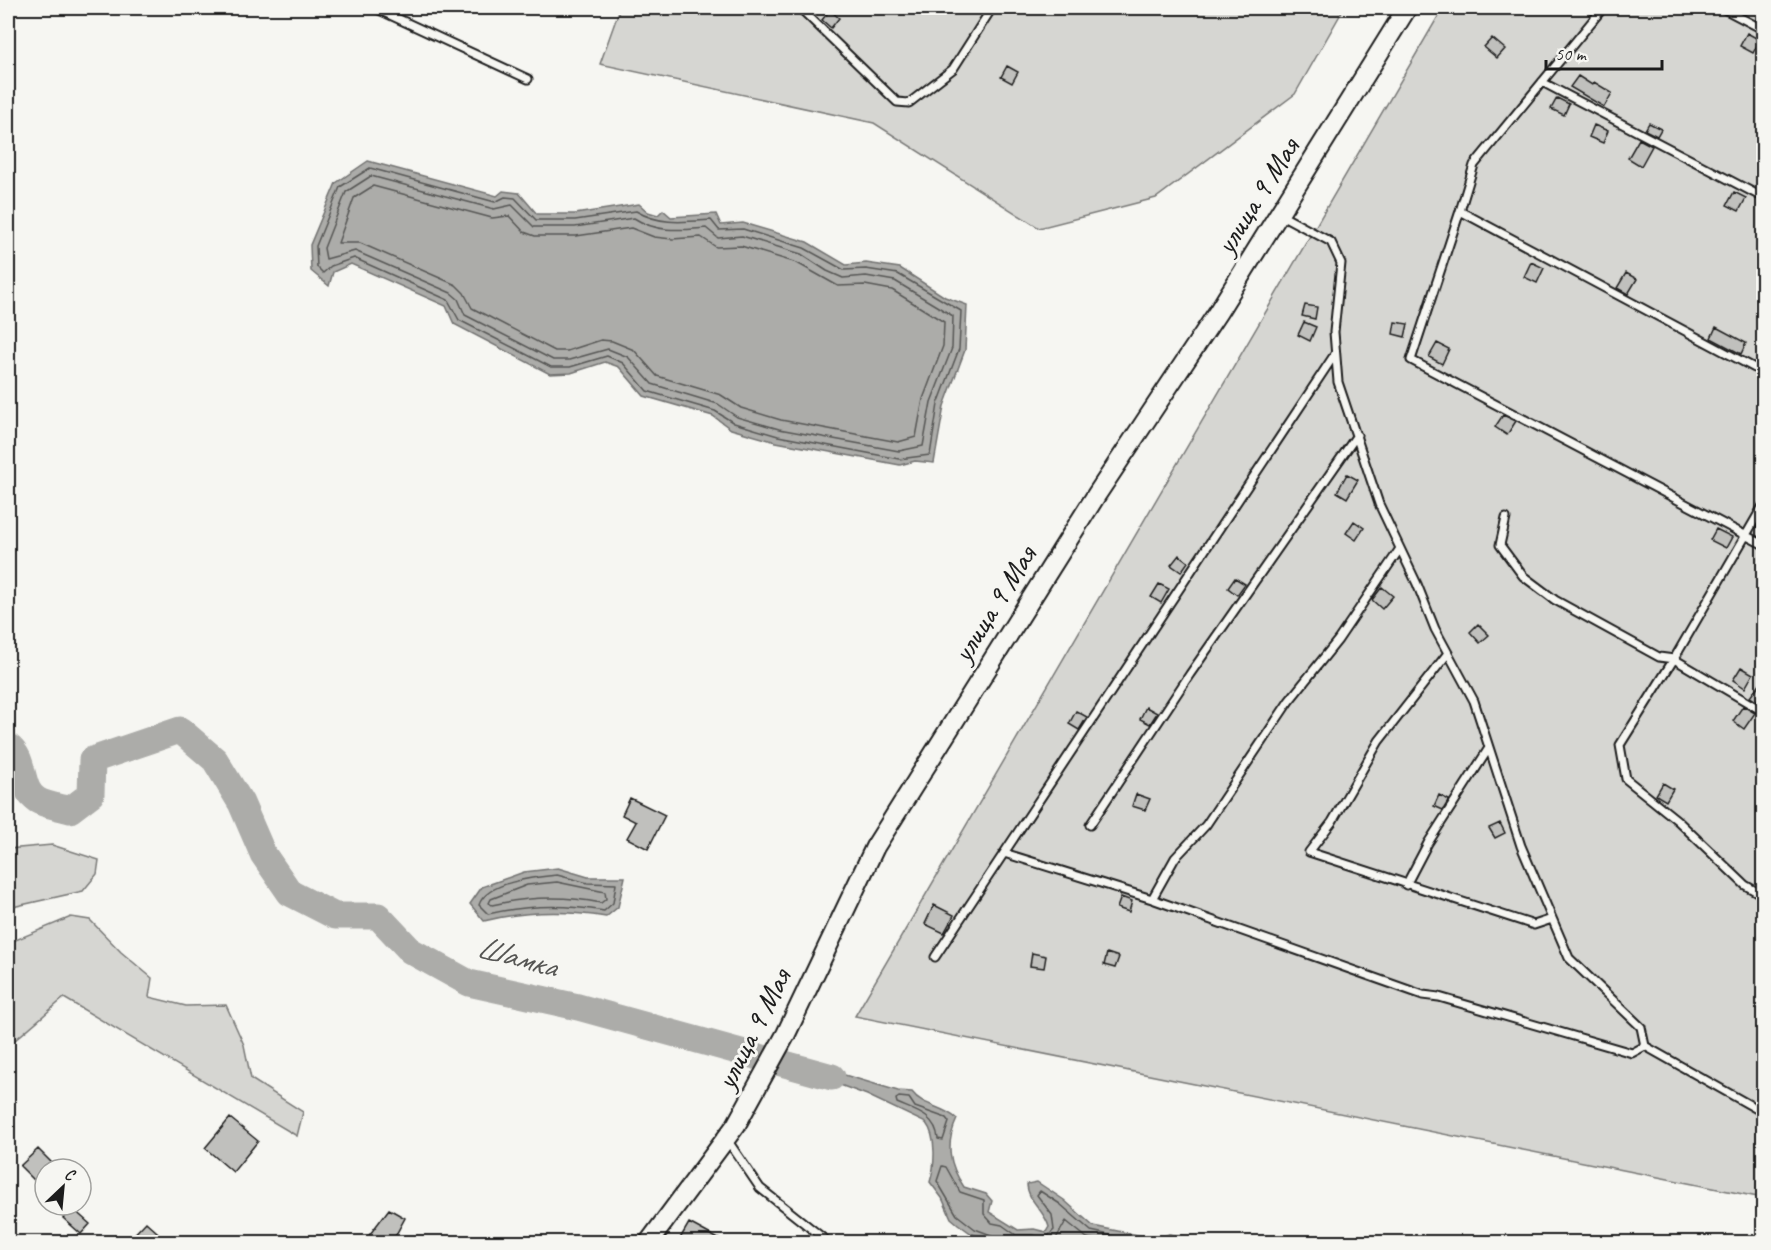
<svg xmlns="http://www.w3.org/2000/svg" width="1771" height="1250" viewBox="0 0 1771 1250" font-family="Caveat,sans-serif">
<style>
.green{fill:#d6d6d2;stroke:#797977;stroke-width:1.5}
.water{fill:#acaca9;stroke:#727271;stroke-width:1.5}
.lines{fill:none;stroke-linecap:round;stroke-linejoin:round}
.shore{stroke:#565654;stroke-width:1.5}
.river{stroke:#acaca9;stroke-width:27}
.building{fill:#c0c0bd;stroke:#1c1c1c;stroke-width:1.5}
.lane-casing{stroke:#1c1c1c;stroke-width:11}
.secondary-casing{stroke:#1c1c1c;stroke-width:22}
.lane{stroke:#f6f6f2;stroke-width:7}
.secondary{stroke:#f6f6f2;stroke-width:18}
.labels{text-anchor:middle;stroke-width:6;stroke-linejoin:round;paint-order:stroke}
.street-label{font-size:30px;fill:#1c1c1c;stroke:#f6f6f2}
.water-label{font-size:32px;font-style:italic;fill:#565654;stroke:#f6f6f2}
</style>
<rect width="100%" height="100%" fill="#f6f6f2"/>
<filter id="ink" filterUnits="userSpaceOnUse"><feTurbulence type="fractalNoise" baseFrequency=".0167" numOctaves="2"/><feDisplacementMap in="SourceGraphic" scale="12" xChannelSelector="R" yChannelSelector="G"/><feConvolveMatrix kernelMatrix="1 2 1 2 8 2 1 2 1" color-interpolation-filters="sRGB"/></filter>
<g filter="url(#ink)">
<path class="green" d="M620,8H1344L1295,94L1156,198L1039,228L874,123L600,64Z
M1443,8H1763V1198L855,1016Z
M52,845L99,860L97,874L83,891L8,908V849Z
M71,917L90,920L121,952L152,978L149,997L186,1006L226,1005L244,1045L251,1079L303,1112L297,1136L64,998L8,1046V949L13,941Z"/>
<path class="water" d="M368,161L497,196L503,191L519,193L537,214H575L639,204L648,212L658,215L663,210L671,217L716,214L721,225L743,223L807,242L846,265L866,263L900,268L945,297L967,305L965,350L944,406L934,463L915,461L900,465L776,442L731,429L713,416L644,396L619,367L605,362L571,373L550,374L454,324L446,306L351,264L333,272L329,286L311,271L310,245L336,183Z
M558,868L588,877H625L618,907L606,917C566,910 524,911 484,921L470,904L482,887L524,872Z
M799,1061L816,1070H828L898,1091L912,1092C923,1107 944,1106 957,1119C945,1144 949,1165 964,1187L986,1194L992,1201L989,1212L1018,1230L1034,1229L1046,1232L1049,1227C1045,1211 1027,1200 1027,1184L1037,1182L1064,1200L1093,1226L1157,1239L1169,1234L1223,1242H1001L972,1234L958,1224L951,1218L942,1198L930,1182C935,1166 937,1137 926,1123L867,1095L824,1079L793,1072Z"/>
<g class="lines">
<path class="shore" d="M370,168L495,202L505,197L515,198L536,220H575L636,211C660,225 682,222 711,220L719,230L743,229L804,248L844,270L866,269L898,274L961,311L959,349L938,404L930,455L899,459L778,436L734,423L715,411L647,391L623,363L607,356L570,367H551L459,320L448,300L354,258L331,266L323,273L317,267L316,246L340,187Z
M371,176L494,209L512,205L534,227H575L634,218C657,233 680,230 706,228L718,238L742,236L801,254L827,271L843,278L866,276L895,281L953,316L952,348L931,402L923,446L899,451L779,429L737,417L718,404L652,384L628,357L608,349L569,360H553L465,315L458,299L451,293L355,251L326,259L324,248L346,192Z
M373,186L492,218L509,216L524,232L535,236H576L631,228L654,237L672,239L701,237L716,247L741,246L797,263L838,286L865,285L892,290L944,322L943,346L923,399L916,437L898,442L781,420L741,408L721,395L657,376L634,350L612,341L601,340L567,351H555L472,308L464,293L456,285L360,243H338L354,198Z
M557,875L588,883L616,884L613,903L604,911C565,904 526,905 488,914L479,905C486,882 535,877 557,875Z
M557,882L605,892L606,899L601,903C566,896 527,897 492,905L489,903L491,899L527,885Z
M899,1097L909,1098L915,1107L946,1118L949,1122L943,1140L938,1139C936,1115 915,1111 897,1103L896,1099Z
M994,1242L991,1235L975,1229L957,1215L937,1181L942,1166L946,1167L960,1192L984,1200V1214L992,1223L1002,1225L1016,1235H1033L1046,1238L1054,1230L1052,1215L1037,1195L1040,1191L1060,1204L1091,1231L1142,1242
M1054,1242L1066,1221L1087,1238L1104,1242"/>
<path class="river" d="M8,746C27,760 18,788 37,800C45,805 60,807 70,810L91,794L92,760L180,730L215,760L241,803L263,854L290,893L335,916H378L411,951L469,983L578,1007L832,1077"/>
</g>
<path class="building" d="M830,10L839,18L831,28L822,20Z
M1747,33L1760,40L1753,53L1740,46Z
M1492,38L1505,49L1497,58L1484,47Z
M1007,66L1018,72L1012,83L1001,77Z
M1578,76L1592,85L1594,82L1612,93L1604,107L1570,87Z
M1557,98L1569,104L1564,115L1551,109Z
M1649,123L1661,129L1657,136L1645,130Z
M1594,125L1608,131L1603,143L1589,137Z
M1639,139L1652,146L1641,166L1628,158Z
M1734,192L1746,198L1739,211L1727,205Z
M1531,262L1544,268L1537,283L1524,277Z
M1626,273L1637,279L1628,294L1617,288Z
M1305,305L1317,307L1315,319L1302,316Z
M1304,322L1316,327L1310,341L1298,335Z
M1395,322L1408,324L1405,337L1393,334Z
M1716,327L1746,343L1741,354L1711,338Z
M1437,343L1449,349L1442,364L1429,357Z
M1503,415L1516,421L1507,435L1495,427Z
M1347,474L1358,480L1347,498L1337,492Z
M1354,521L1364,528L1356,540L1346,533Z
M1716,529L1732,537L1726,548L1710,540Z
M1179,555L1188,562L1181,572L1171,565Z
M1235,578L1245,584L1237,595L1228,588Z
M1159,584L1169,589L1161,603L1151,597Z
M1382,587L1393,596L1382,609L1372,600Z
M1478,624L1489,635L1480,643L1470,632Z
M1741,667L1753,674L1745,688L1733,680Z
M1764,678V700L1761,704L1750,697Z
M1743,706L1755,713L1744,729L1733,721Z
M1146,707L1157,713L1150,724L1140,719Z
M1076,711L1087,717L1079,730L1069,724Z
M1663,783L1673,789L1666,801L1656,795Z
M1136,794L1150,799L1145,810L1132,806Z
M1439,795L1449,800L1443,810L1434,806Z
M630,798L665,815L648,849L627,838L636,822L622,815Z
M1500,823L1505,833L1495,838L1489,828Z
M1121,897L1132,901L1129,912L1117,908Z
M934,905L954,915L944,933L925,924Z
M1032,953L1046,956L1044,968L1030,966Z
M1107,953L1119,957L1115,968L1104,965Z
M230,1118L258,1141L233,1172L205,1148Z
M38,1149L58,1169H45V1191L20,1166Z
M72,1208L90,1224L81,1234L63,1218Z
M389,1209L405,1218L392,1242H364Z
M146,1222L168,1242H127Z
M689,1223L724,1242H678Z"/>
<g class="lines">
<defs>
<path id="lane" d="M375,8L528,79
M800,8L897,102L909,103L953,69L992,8
M1603,8L1474,165L1460,211L1764,373
M1722,8L1764,30
M1542,82L1764,198
M1460,211L1411,360L1764,545
M1279,214L1331,242L1341,263L1334,332L1338,382L1379,504L1417,584L1435,629L1474,701L1521,846L1569,958L1641,1027L1645,1046L1764,1113
M1764,504L1674,659L1620,745L1626,779L1677,820L1745,885L1764,896
M1506,518L1500,545L1523,576L1555,600L1659,657L1674,659L1764,712
M1448,653L1379,741L1332,822L1309,852L1534,925L1552,919
M1090,825L1190,674L1357,435
M1004,853L1152,899L1423,995L1439,997L1632,1053L1645,1046
M1406,885L1428,843L1489,748
M1152,899L1175,858L1206,825L1289,701L1338,640L1399,550
M935,957L1335,354
M728,1141L760,1188L828,1242"/>
<path id="secondary" d="M649,1242L736,1125L786,1034L875,847L1097,494L1218,312L1407,8"/>
</defs>
<use href="#lane" class="lane-casing"/>
<use href="#secondary" class="secondary-casing"/>
<use href="#lane" class="lane"/>
<use href="#secondary" class="secondary"/>
</g>
</g>
<g class="labels">
<g class="street-label">
<text transform="translate(1257 196) rotate(-58)" y="10">улица 9 Мая</text>
<text transform="translate(994 604) rotate(-58)" y="10">улица 9 Мая</text>
<text transform="translate(753 1029) rotate(-63)" y="10">улица 9 Мая</text>
</g>
<g class="water-label">
<text transform="translate(517 956) rotate(15)" y="11">Шамка</text>
</g>
</g>
<rect width="1771" height="1250" fill="none" stroke="#f6f6f2" stroke-width="30"/>
<rect x="15" y="15" width="1741" height="1220" fill="none" stroke="#1c1c1c" stroke-width="2" filter="url(#ink)"/>
<g transform="translate(63 1187) rotate(26)"><circle r="28" fill="#f6f6f2" stroke="#9f9f9c" stroke-width="1.5"/>
<path d="M0-4.5L10 22L0 15L-10 22Z" fill="#1c1c1c"/>
<text y="-9" font-size="16" font-weight="bold" text-anchor="middle" fill="#1c1c1c">С</text>
</g>
<path d="M1546 60v9h116v-9" fill="none" stroke="#1c1c1c" stroke-width="3"/>
<text x="1555" y="60" font-size="18" fill="#1c1c1c" stroke="#f6f6f2" stroke-width="4.5" paint-order="stroke">50 m</text>
</svg>
